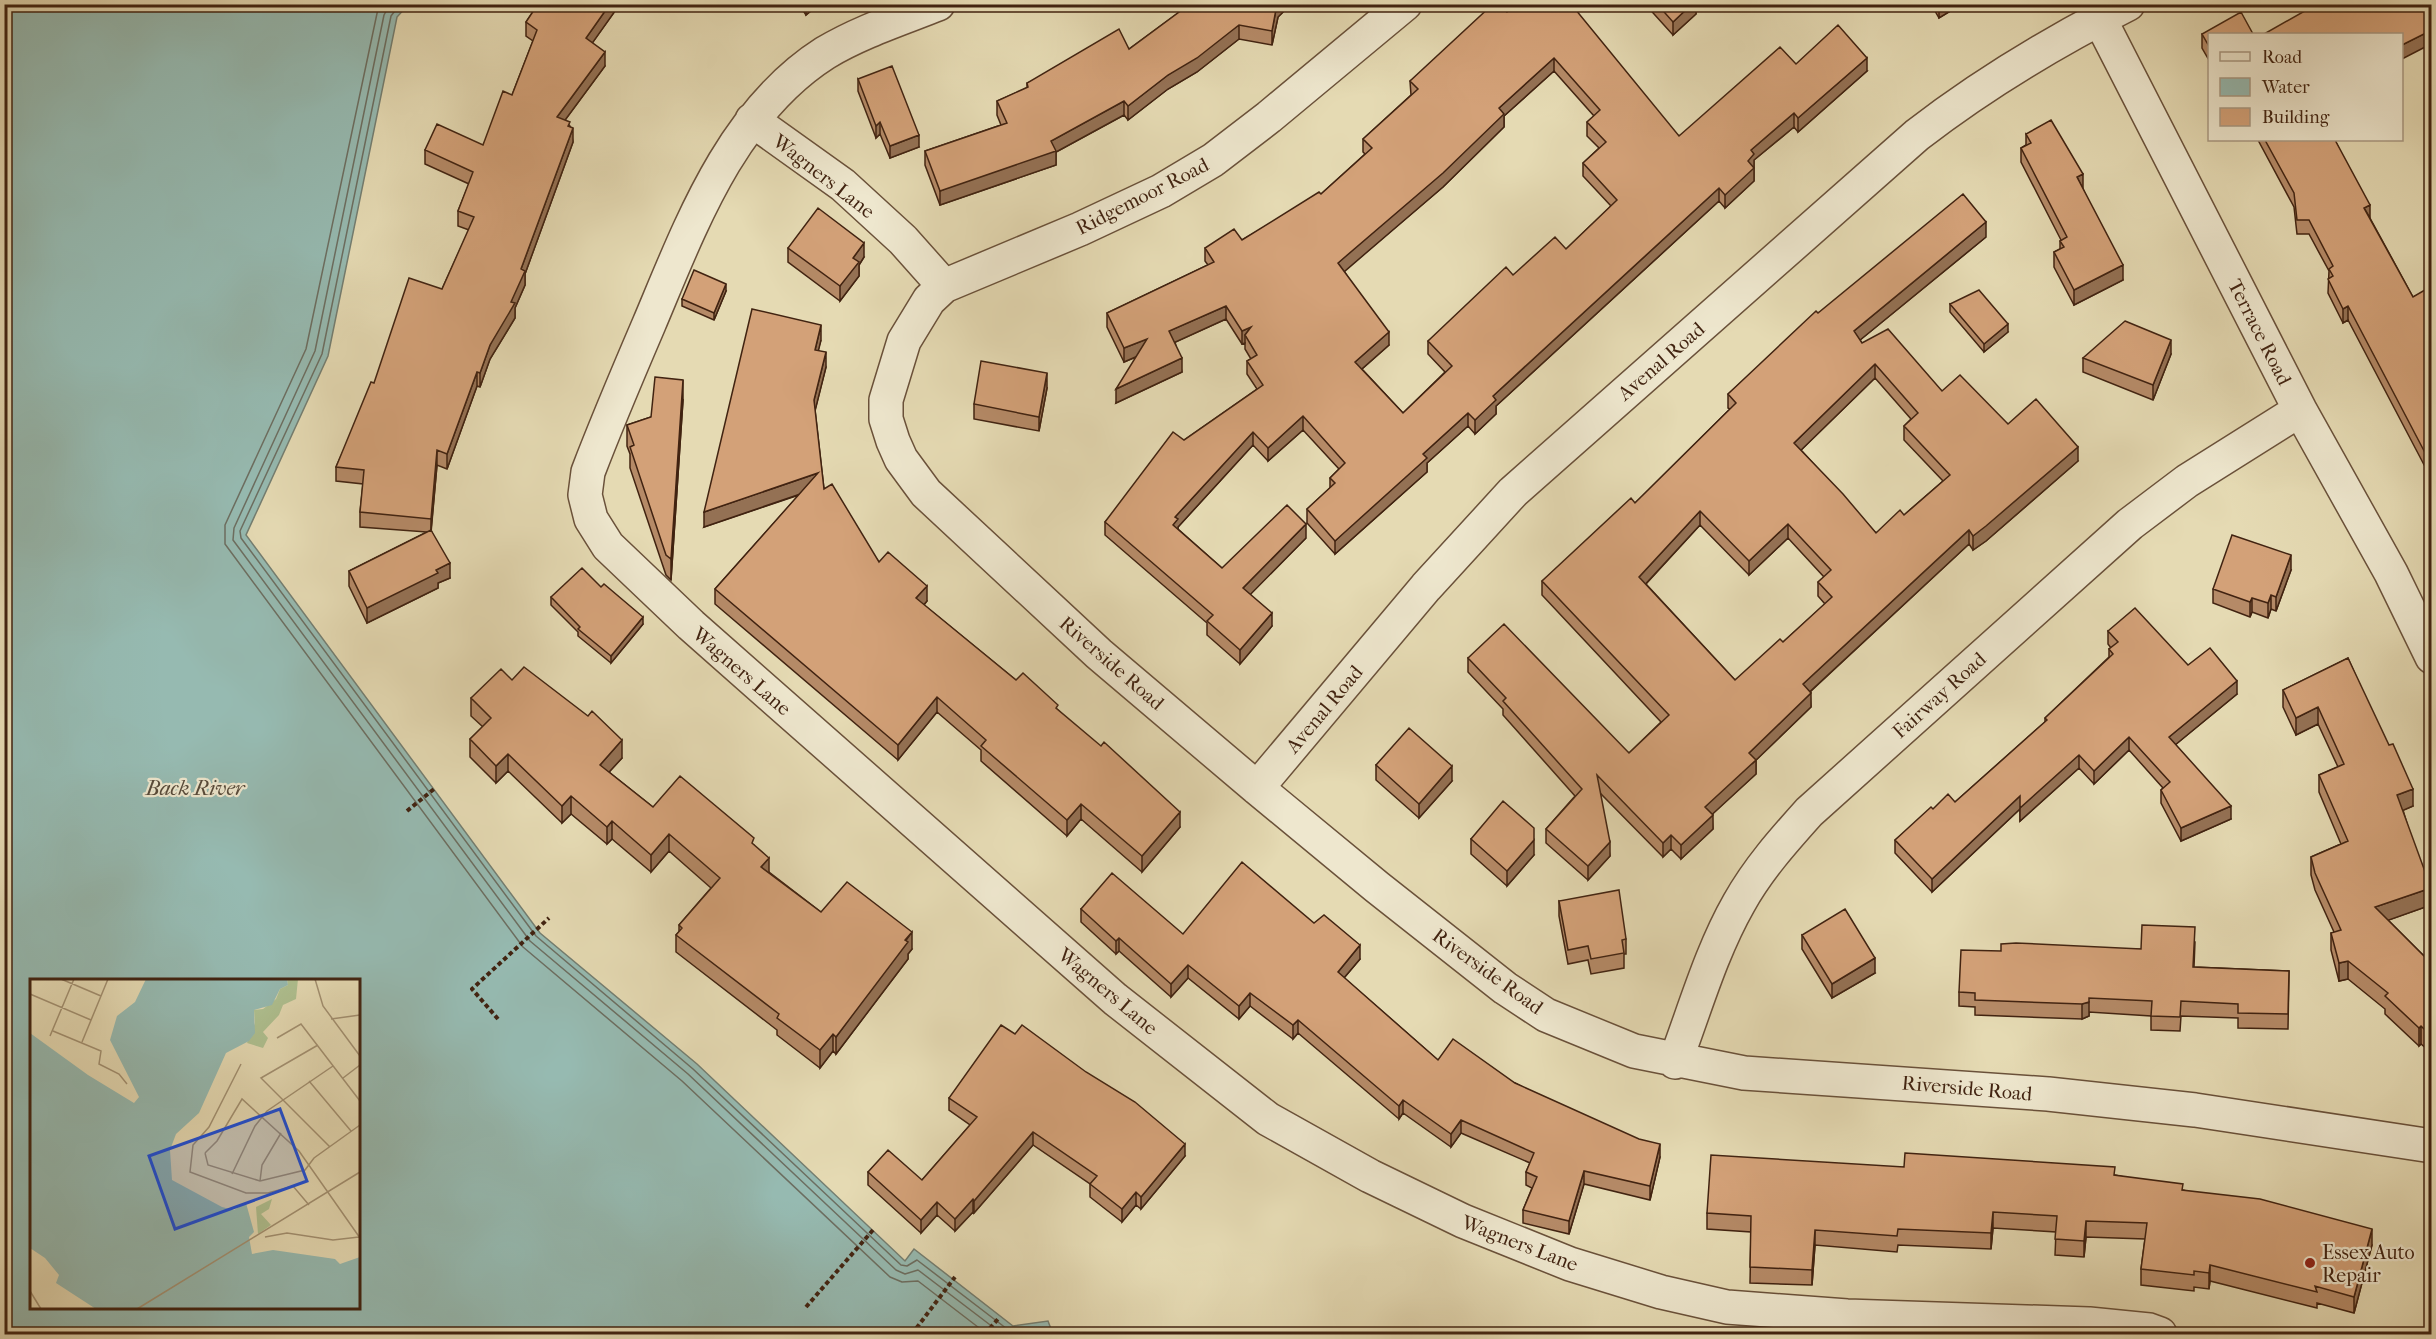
<svg xmlns="http://www.w3.org/2000/svg" width="2436" height="1339" viewBox="0 0 2436 1339" font-family="'IM FELL French Canon',serif">
<style>
.water{fill:#96bab1;stroke:#747e71;stroke-width:1.5;fill-rule:evenodd}
.lines{fill:none;stroke-linecap:round;stroke-linejoin:round}
.shore{stroke:#6c6e61;stroke-width:1.5}
.minor-casing{stroke:#6a513a;stroke-width:36}
.path{stroke:#412311;stroke-width:4;stroke-dasharray:4.5 3;stroke-linecap:butt}
.minor{stroke:#eee7ce;stroke-width:33}
.wall{fill:#b58a67;stroke:#412311;stroke-width:1.5;fill-rule:evenodd}
.shaded-wall{fill:#947154;stroke:#412311;stroke-width:1.5}
.building{fill:#d3a178;stroke:#412311;stroke-width:1.5;fill-rule:evenodd}
.poi-dot{fill:#8f2418;stroke:#eee7ce;stroke-width:2}
.labels{text-anchor:middle;stroke-width:4.5;stroke-linejoin:round;paint-order:stroke}
.street-label{font-size:20px;fill:#412311;stroke:#eee7ce}
.poi-label{font-size:20px;fill:#412311;stroke:#eee7ce;text-anchor:start}
.water-label{font-size:21px;font-style:italic;fill:#564939;stroke:#eee7ce}
.inset-road{fill:none;stroke:#a39172;stroke-width:1.5}
.view{fill:#1d4ed8;fill-opacity:0.15;stroke:#1d4ed8;stroke-width:3}
.inset-edge{fill:none;stroke:#412311;stroke-width:3}
</style>
<rect width="100%" height="100%" fill="#e5dab3"/>
<filter id="stains"><feTurbulence type="fractalNoise" baseFrequency=".00333" numOctaves="4"/><feColorMatrix values="0 0 0 0 .2 0 0 0 0 .09 0 0 0 0 .02 0 0 0 .5 -.17"/></filter>
<radialGradient id="worn" r=".72"><stop offset=".6" stop-color="#630" stop-opacity="0"/><stop offset="1" stop-color="#630" stop-opacity=".3"/></radialGradient>
<path class="water" d="M5,4L408,5L397,17L328,356L246,535L540,933L697,1064L905,1261L914,1249L1013,1326L1048,1321L1053,1334H5ZM32,980H358V1308H32Z"/>
<g class="lines">
<path class="shore" d="M379,4L306,349L225,525V544L523,947L682,1081L890,1277L902,1282L918,1281L987,1334
M390,4L384,15L315,351L234,528L233,540L530,941L688,1074L896,1270L905,1274L918,1270L1002,1334
M400,4L391,16L322,354L240,531L241,538L536,936L693,1069L901,1265L907,1266L917,1260L1011,1332L1042,1328L1046,1334"/>
<defs>
<path id="minor" d="M938,4C900,19 860,32 825,53C731,113 690,227 649,324C628,373 607,422 588,472L585,495L591,519L608,546L691,625L1115,999L1268,1119L1370,1176L1463,1221L1570,1264L1661,1292L1727,1307L1847,1316L2089,1324L2149,1330L2160,1334
M1405,4L1269,117L1213,160L1161,191L1080,229L944,286L929,300L904,341L886,400V419L893,441L901,459L926,493L1099,654L1257,788L1377,887L1505,988L1546,1015L1634,1051L1744,1073L2048,1094L2195,1110L2432,1146
M2092,4L2300,410L2391,573L2432,657
M752,120L843,185L903,240L944,286
M1257,788L1426,587L1513,492L1917,135C1983,84 2053,42 2128,4
M1675,1062C1695,1009 1711,952 1739,903C1758,869 1783,841 1809,812L2130,524L2187,481L2300,410"/>
</defs>
<use href="#minor" class="minor-casing"/>
<path class="path" d="M407,811L434,789
M498,1019L472,989L549,918
M806,1307L873,1230
M912,1334L955,1277
M985,1334L998,1319"/>
<use href="#minor" class="minor"/>
</g>
<path class="wall" d="M538,4H620L592,43L605,66L565,120L570,126L573,142L525,274V285L515,308V318L490,359L480,387L477,386L447,469L437,465L431,530L450,578L438,583V588L367,623L349,586V571L427,532L360,527V512L363,484L336,481V467L374,383L442,289L469,230L458,226V211L469,184L425,164V150L483,145L512,95L533,41L526,36V22Z
M799,4H819L806,15Z
M1178,4H1291L1278,17L1272,45L1239,39L1197,72L1168,89L1128,120L1124,115L1056,152V165L940,205L925,165V151L1001,125L997,115V101L1027,88V83L1129,49L1178,13Z
M1645,4H1696V14L1673,35Z
M1931,4H1962L1939,18Z
M1507,12L1679,136L1796,64L1867,71L1798,132L1794,127L1754,160V181L1725,208L1719,201L1496,406V414L1475,434L1468,426L1427,463V472L1335,554L1307,523V509L1330,488V478L1339,469L1303,430L1268,461L1253,445L1178,527V529L1222,568L1306,538L1250,594L1272,626L1240,664L1207,635V623L1105,535V522L1184,440L1257,389L1247,374V361L1251,359L1245,349V343L1242,344L1226,319L1175,342L1182,372L1116,403L1136,357L1124,362L1107,327V313L1208,265L1205,261V248L1242,240L1321,194L1365,154L1363,152V139L1411,95L1410,81ZM1554,71L1594,116L1587,122V136L1599,148L1583,163V176L1611,206L1566,249L1513,275L1428,341V354L1445,372L1403,413L1362,369L1389,345L1344,271L1443,187L1504,127V116Z
M2202,34H2210V62L2202,48Z
M858,79L919,147L890,158L880,134L876,138L858,91Z
M2026,134L2083,189L2123,280L2074,305L2054,267V252L2060,249V241L2061,240L2021,162V148L2026,145Z
M2258,140H2335L2370,218L2413,297L2432,289V480L2348,320L2343,323L2328,293L2329,271L2309,234H2297L2294,207Z
M1986,237L1860,340L1862,343L1942,391L2008,424L2078,461L1986,541L1973,550L1969,544L1810,692L1811,707L1756,760V774L1712,814L1713,829L1681,859L1671,849L1663,857L1600,793L1610,856L1588,880L1546,843V829L1575,796L1503,715V709L1468,672V658L1629,753L1661,722L1542,595V581L1635,503L1730,409L1728,408V394L1818,313ZM1875,378L1911,419L1904,426V440L1943,481L1904,515L1876,533L1801,450ZM1700,525L1749,575L1788,538L1824,577L1818,582V596L1825,604L1783,642L1735,680L1646,584Z
M788,248L864,257L859,265V276L840,301L788,262Z
M726,291L714,320L682,306V299Z
M1950,304L2008,332L1984,352L1950,312Z
M821,340L818,350L826,367L815,410L824,489L879,562L927,601L924,605L1016,680L1058,710L1180,827L1142,872L1081,819L1067,836L981,761V750L937,712L898,760L715,604V589L799,495L704,527Z
M2171,354L2153,400L2083,372V358Z
M1047,388L1039,431L974,419V404Z
M683,400L671,580L666,575L630,468V454L627,446V425L651,417Z
M2291,570L2276,611L2271,609L2268,618L2252,612L2250,617L2213,603V589Z
M601,587L643,624L611,663L578,636V632L551,605V597Z
M2108,631L2188,665L2237,694L2175,745L2231,819L2181,841L2161,803V790L2163,788L2129,750L2094,784L2079,768L2020,821V809L1932,892L1895,853V840L1933,809L1955,802L2045,722V718L2109,657V649L2111,648L2108,644Z
M2348,658L2413,806L2403,810L2431,905L2388,920L2432,964V1047L2428,1050L2421,1044L2419,1046L2385,1014V1009L2348,979L2339,981L2331,950V933L2334,932L2315,890L2311,875V857L2341,844L2319,792V775L2338,767L2318,724L2296,735L2283,707V690Z
M512,680L622,758L609,772L653,807L754,845L769,872L821,912L912,949L908,954V959L836,1054L833,1051L820,1068L777,1035V1030L676,952V935L679,932V925L711,888L669,851L651,872L612,839L607,844L571,814L562,823L508,771L496,783L470,757V739L483,727L471,716V698Z
M1376,765L1452,781L1419,818L1376,780Z
M1471,839L1534,855L1507,886L1471,854Z
M1559,901L1626,939V954H1624V968L1591,974L1588,960L1568,964L1559,916Z
M1081,909L1183,934L1314,923L1360,959L1344,978L1438,1060L1515,1083L1660,1157L1650,1200L1584,1184L1569,1234L1523,1223V1210L1532,1188L1526,1185V1172L1530,1163L1461,1133L1451,1147L1403,1113L1399,1119L1298,1033L1293,1039L1250,1006L1239,1019L1188,978L1171,997L1119,951L1116,954L1081,922Z
M1802,935L1875,973L1832,998L1802,949Z
M2195,942L2194,967L2289,971L2288,1029L2238,1028V1018L2181,1016L2180,1031L2151,1030V1016L2089,1012V1016L2082,1019L1975,1015V1007L1959,1006V992L2001,951L2141,949Z
M949,1098L1185,1156L1141,1209L1136,1205L1122,1222L1090,1197V1184L1033,1145L974,1213L973,1212L955,1231L937,1215L921,1233L868,1185V1172L922,1180L970,1125L949,1110Z
M1904,1167L2115,1175L2183,1190L2372,1245L2354,1313L2317,1303V1308L2210,1281L2209,1289L2194,1287V1291L2141,1285V1269L2145,1239L2086,1237L2084,1257L2055,1255L2056,1232L1993,1228L1991,1249L1898,1245L1897,1252L1815,1245L1812,1285L1750,1283L1751,1232L1707,1229V1213Z"/>
<path class="shaded-wall" d="M610,4H620L586,52V38Z
M806,4H819L806,15Z
M1277,4H1291L1278,17L1272,45V31Z
M1692,4H1696V14L1673,35V22Z
M1939,4H1962L1939,18Z
M1239,25V39L1197,72L1168,89L1128,120V106L1168,75Z
M2431,30V44L2402,59V45Z
M605,52V66L557,131V117Z
M1554,58V71L1504,116V127L1443,187L1338,277V263L1499,108Z
M1867,58V71L1798,132V118Z
M1124,101V115L1056,152V165L940,205V191L1051,141Z
M1794,113V127L1754,160V181L1725,208V195L1748,161L1751,150Z
M880,122V134L876,138V126Z
M573,128V142L525,274V285L515,308V318L490,359L480,387V373L490,345L511,302L521,269Z
M919,135V147L890,158V146Z
M2083,174V189L2077,177Z
M1719,188V201L1496,406V414L1475,434V420L1493,396Z
M2370,205V218L2364,208Z
M1986,222V237L1854,345V331Z
M864,243V257L859,265V276L840,301V286L853,258Z
M2123,265V280L2074,305V290Z
M726,284V291L714,320V313Z
M1226,306V319L1169,345V331Z
M2348,306V320L2343,323V309Z
M2008,324V332L1984,352V344Z
M821,325V340L815,365V350Z
M1251,327L1245,335V343L1242,344V331Z
M1389,332V345L1355,375V362Z
M1147,339V352L1124,362V348Z
M2171,340V354L2153,400V385Z
M826,352V367L814,415V400Z
M1182,358V372L1116,403V389Z
M1875,364V378L1794,457V443Z
M477,372V386L447,469V454Z
M1047,373V388L1039,431V417Z
M683,380V400L671,580V559Z
M1468,413V426L1427,463V472L1335,554V541L1423,454Z
M1303,416V430L1268,461V448Z
M1253,432V445L1178,527V533L1173,525L1175,517Z
M2078,447V461L1986,541L1973,550V536Z
M437,450V465L431,533V519Z
M818,473V488L704,527V512Z
M1700,511V525L1639,591V577Z
M1306,524V538L1243,602V588Z
M1788,524V538L1749,575V561Z
M1969,530V544L1803,698V684Z
M2291,555V570L2276,611V597Z
M450,563V578L438,583V588L367,623V608L436,570Z
M927,586V601L916,614V598Z
M2271,595V609L2268,618V603Z
M2252,598V612L2250,617V602Z
M1272,613V626L1240,664V650Z
M643,617V624L611,663V656Z
M2237,681V694L2169,750V737Z
M1811,693V707L1752,764L1756,760V774L1705,821V807L1749,753Z
M937,697V712L898,760V745Z
M2318,707V724L2296,735V718Z
M2129,737V750L2094,784V771Z
M622,740V758L600,782V765Z
M508,754V771L496,783V766Z
M2079,755V768L2020,821V809L1932,892V879L2020,796Z
M1452,766V781L1419,818V804Z
M2413,789V806L2397,813V795Z
M571,796V814L562,823V806Z
M1081,804V819L1067,836V820Z
M2231,806V819L2181,841V828Z
M1180,812V827L1142,872V856Z
M1713,815V829L1681,859V845Z
M612,821V839L607,844V827Z
M669,834V851L651,872V855Z
M1671,835V849L1663,857V843Z
M1534,840V855L1507,886V871Z
M1610,842V856L1588,880V866Z
M769,858V875L761,867Z
M2431,888V905L2375,925V907Z
M912,932V949L908,954V959L836,1054V1037Z
M1119,938V951L1116,954V941Z
M1360,945V959L1338,985V972Z
M1875,958V973L1832,998V984Z
M2348,961V979L2339,981V963Z
M1188,965V978L1171,997V984Z
M1250,993V1006L1239,1019V1006Z
M2089,1002V1016L2082,1019V1004Z
M1298,1020V1033L1293,1039V1025Z
M2421,1026V1044L2419,1046V1028Z
M2432,1029V1047L2428,1050V1033Z
M833,1034V1051L820,1068V1050Z
M1403,1100V1113L1399,1119V1106Z
M1461,1120V1133L1451,1147V1134Z
M1033,1132V1145L974,1213V1201Z
M1185,1144V1156L1141,1209V1197Z
M1660,1144V1157L1650,1200V1186Z
M1584,1171V1184L1569,1234V1221Z
M1136,1192V1205L1122,1222V1209Z
M973,1199V1212L955,1231V1219Z
M937,1202V1215L921,1233V1220Z
M1993,1212V1228L1991,1249V1233Z
M2086,1221V1237L2084,1257V1241Z
M2372,1229V1245L2354,1313V1297Z
M1815,1230V1245L1812,1285V1270Z
M2210,1265V1281L2209,1289V1273Z"/>
<path class="building" d="M538,4H610L586,38L605,52L557,117L570,122L568,126L573,128L521,269L525,271L511,302L515,303L490,345L480,373L477,372L447,454L437,450L431,519L360,512L364,470L336,467L371,382L374,383L409,278L442,289L474,217L458,211L473,172L425,150L437,124L483,145L503,91L512,95L537,30L526,22Z
M1179,4H1277L1272,31L1239,25L1197,58L1168,75L1128,106L1124,101L1051,141L1056,151L940,191L925,151L1007,123L997,101L1028,87L1027,83L1119,29L1129,49L1183,9Z
M1493,4H1500L1507,12L1515,4H1571L1679,136L1780,47L1796,64L1838,25L1867,58L1798,118L1794,113L1751,150L1754,154L1748,161L1754,168L1725,195L1719,188L1493,396L1496,400L1475,420L1468,413L1423,454L1427,458L1335,541L1307,509L1335,483L1330,478L1345,463L1303,416L1268,448L1253,432L1175,517L1178,519L1173,525L1222,568L1287,505L1306,524L1243,588L1272,613L1240,650L1207,621L1213,615L1105,522L1173,432L1184,440L1263,385L1247,361L1257,355L1245,335L1251,327L1242,331L1226,306L1169,331L1182,358L1116,389L1147,339L1124,348L1107,313L1214,262L1205,248L1234,229L1242,240L1319,192L1321,194L1372,148L1363,139L1418,89L1410,81ZM1554,58L1600,110L1587,122L1606,142L1583,163L1617,200L1566,249L1555,237L1513,275L1506,267L1428,341L1452,366L1403,413L1355,362L1389,332L1338,263L1443,173L1504,114L1499,108Z
M1657,4H1692L1673,22Z
M2317,4H2432V30L2402,45V34H2264Z
M2241,12L2253,34H2210V48L2202,34Z
M892,66L919,135L890,146L880,122L876,126L858,79Z
M2051,120L2083,174L2077,177L2123,265L2074,290L2054,252L2064,247L2060,241L2067,237L2021,148L2031,143L2026,134Z
M2265,140H2335L2370,205L2364,208L2413,297L2430,287L2432,289V466L2348,306L2343,309L2328,279L2333,276L2329,269L2333,266L2309,220H2297L2294,193Z
M1963,194L1986,222L1854,331L1862,343L1888,329L1942,391L1960,375L2008,424L2036,399L2078,447L1986,526L1973,536L1969,530L1803,684L1811,693L1749,753L1756,760L1705,807L1713,815L1681,845L1671,835L1663,843L1597,775L1610,842L1588,866L1546,829L1582,789L1503,701L1506,698L1468,658L1504,624L1629,753L1669,715L1542,581L1631,498L1635,503L1736,403L1728,394L1816,311L1818,313ZM1875,364L1918,413L1904,426L1950,475L1904,515L1900,510L1876,533L1843,494L1794,443ZM1700,511L1749,561L1788,524L1831,570L1818,582L1832,597L1783,642L1780,639L1735,680L1639,577Z
M818,208L864,243L853,258L859,262L840,286L788,248Z
M694,270L726,284L714,313L682,299Z
M1979,290L2008,324L1984,344L1950,304Z
M752,309L821,325L815,350L826,352L814,400L824,489L832,484L879,562L888,552L927,586L916,598L1016,680L1023,673L1058,705L1056,708L1101,746L1104,742L1180,812L1142,856L1081,804L1067,820L981,746L986,740L937,697L898,745L715,589L818,473L704,512Z
M2125,321L2171,340L2153,385L2083,358Z
M981,361L1047,373L1039,417L974,404Z
M655,377L683,380L671,559L666,555L630,447L634,445L627,425L651,417Z
M431,530L450,563L436,570L438,573L367,608L349,571Z
M2232,535L2291,555L2276,597L2271,595L2268,603L2252,598L2250,602L2213,589Z
M582,568L601,587L604,584L643,617L611,656L578,629L580,627L551,597Z
M2135,608L2188,665L2210,648L2237,681L2169,737L2231,806L2181,828L2161,790L2170,782L2129,737L2094,771L2079,755L2020,808V796L1932,879L1895,840L1931,807L1933,809L1948,794L1955,802L2047,720L2045,718L2113,654L2109,649L2118,642L2108,631Z
M2348,658L2389,745L2393,744L2413,789L2397,795L2431,888L2375,907L2432,964V1029L2428,1033L2421,1026L2419,1028L2385,996L2388,993L2348,961L2339,963L2331,933L2341,930L2315,873L2311,857L2348,841L2319,775L2344,764L2318,707L2296,718L2283,690Z
M524,667L588,716L592,711L622,740L600,765L653,807L680,776L754,838L752,843L769,858L761,867L821,912L847,882L912,932L905,940L908,942L836,1037L833,1034L820,1050L777,1018L779,1014L676,935L682,928L679,925L720,878L669,834L651,855L612,821L607,827L571,796L562,806L508,754L496,766L470,739L491,718L471,698L501,669L512,680Z
M1409,728L1452,766L1419,804L1376,765Z
M1503,801L1534,828V840L1507,871L1471,839Z
M1242,862L1314,923L1324,915L1360,945L1338,972L1438,1060L1453,1039L1515,1083L1639,1139L1660,1144L1650,1186L1584,1171L1569,1221L1523,1210L1537,1177L1526,1172L1534,1153L1461,1120L1451,1134L1403,1100L1399,1106L1298,1020L1293,1025L1250,993L1239,1006L1188,965L1171,984L1119,938L1116,941L1081,909L1112,873L1183,934Z
M1619,890L1626,939L1622,940L1624,953L1591,959L1588,946L1568,950L1559,901Z
M1845,909L1875,958L1832,984L1802,935Z
M2142,925L2195,927L2193,967L2289,971L2288,1014L2238,1013V1004L2181,1001L2180,1017L2151,1016L2152,1001L2089,998V1002L2082,1004L1975,1000V993L1959,992L1961,950L2001,951V944L2016,943L2141,949Z
M1001,1025L1015,1034L1022,1025L1086,1072L1135,1102L1185,1144L1141,1197L1136,1192L1122,1209L1090,1184L1097,1176L1033,1132L974,1201L973,1199L955,1219L937,1202L921,1220L868,1172L888,1150L922,1180L977,1117L949,1098Z
M1905,1153L2115,1167L2114,1175L2183,1184L2182,1190L2260,1199L2372,1229L2354,1297L2315,1286L2317,1292L2210,1265L2209,1273L2194,1271V1275L2141,1269L2147,1223L2086,1221L2084,1241L2055,1239L2057,1216L1993,1212L1991,1233L1898,1229L1897,1236L1815,1230L1812,1270L1750,1267L1751,1216L1707,1213L1711,1155L1904,1167Z"/>
<circle class="poi-dot" cx="2310" cy="1263" r="6"/>
<g class="labels">
<g class="street-label">
<text transform="translate(824 176) rotate(38)" y="7">Wagners Lane</text>
<text transform="translate(1142 196) rotate(-27)" y="7">Ridgemoor Road</text>
<text transform="translate(2260 332) rotate(63)" y="7">Terrace Road</text>
<text transform="translate(1661 361) rotate(-41)" y="7">Avenal Road</text>
<text transform="translate(1112 663) rotate(41)" y="7">Riverside Road</text>
<text transform="translate(742 671) rotate(41)" y="7">Wagners Lane</text>
<text transform="translate(1939 695) rotate(-42)" y="7">Fairway Road</text>
<text transform="translate(1324 709) rotate(-50)" y="7">Avenal Road</text>
<text transform="translate(1488 971) rotate(36)" y="7">Riverside Road</text>
<text transform="translate(1108 991) rotate(40)" y="7">Wagners Lane</text>
<text transform="translate(1967 1088) rotate(5)" y="7">Riverside Road</text>
<text transform="translate(1520 1243) rotate(21)" y="7">Wagners Lane</text>
</g>
<g class="poi-label">
<text x="2322" y="1259">Essex Auto<tspan x="2322" dy="23">Repair</tspan></text>
</g>
<g class="water-label">
<text x="195" y="795">Back River</text>
</g>
</g>
<g transform="translate(30 979)">
<rect width="330" height="330" fill="#e5dab3"/>
<path d="M257,0H268L266,20L253,26L249,36L233,53L238,59L233,69L217,64L225,44L224,31L233,30L246,20L250,10L258,6ZM242,220L239,230L231,235L241,246L228,255L226,228Z" fill="#afc191"/>
<path d="M116,0H257L258,6L250,10L242,26L224,31L225,54L219,62L196,74L169,134L146,155L140,171L142,201L192,228L204,231L216,224L224,253L219,258L222,275L243,271L305,280L310,285L330,278V330H66L26,304L29,296L15,279L0,269V54L58,96L104,124L109,118L80,61L87,37L105,23Z" fill="#96bab1"/>
<path class="inset-road" d="M31,0L71,17M285,0L293,27L330,77M0,15L61,41M301,40L330,36M23,52L71,72L69,85L89,95L97,105M20,57L44,0M247,59L271,45L330,122M52,63L78,0M288,66L231,99L300,168M211,85L179,148L163,166L160,193L216,214H238L263,207L279,226M313,99L330,86M279,102L321,152M175,174L187,162L212,120L269,172L330,259M175,174L178,186L230,202L275,191L284,179L330,146M202,195L225,147L237,132L303,87M230,202L232,186L251,154M235,258L257,254L303,261L329,258M0,312L11,330M107,330L330,193"/>
<path class="view" d="M250,130L277,202L145,250L119,177Z"/>
<rect width="330" height="330" class="inset-edge"/>
</g>
<rect width="2436" height="1339" fill="none" stroke="#e5dab3" stroke-width="24"/>
<rect x="6" y="6" width="2424" height="1327" fill="none" stroke="#412311" stroke-width="3"/>
<rect x="12" y="12" width="2412" height="1315" fill="none" stroke="#412311" stroke-width="1.5"/>
<rect x="2208" y="33" width="195" height="108" fill="#eee7ce" stroke="#a99982" stroke-width="1.5"/>
<rect x="2220" y="52" width="30" height="9" fill="#eee7ce" stroke="#a99982" stroke-width="1.5"/>
<text x="2262" y="63" font-size="18" fill="#412311">Road</text>
<rect x="2220" y="78" width="30" height="18" fill="#96bab1" stroke="#a99982" stroke-width="1.5"/>
<text x="2262" y="93" font-size="18" fill="#412311">Water</text>
<rect x="2220" y="108" width="30" height="18" fill="#d3a178" stroke="#a99982" stroke-width="1.5"/>
<text x="2262" y="123" font-size="18" fill="#412311">Building</text>
<rect width="100%" height="100%" filter="url(#stains)"/>
<rect width="100%" height="100%" fill="url(#worn)"/>
</svg>
